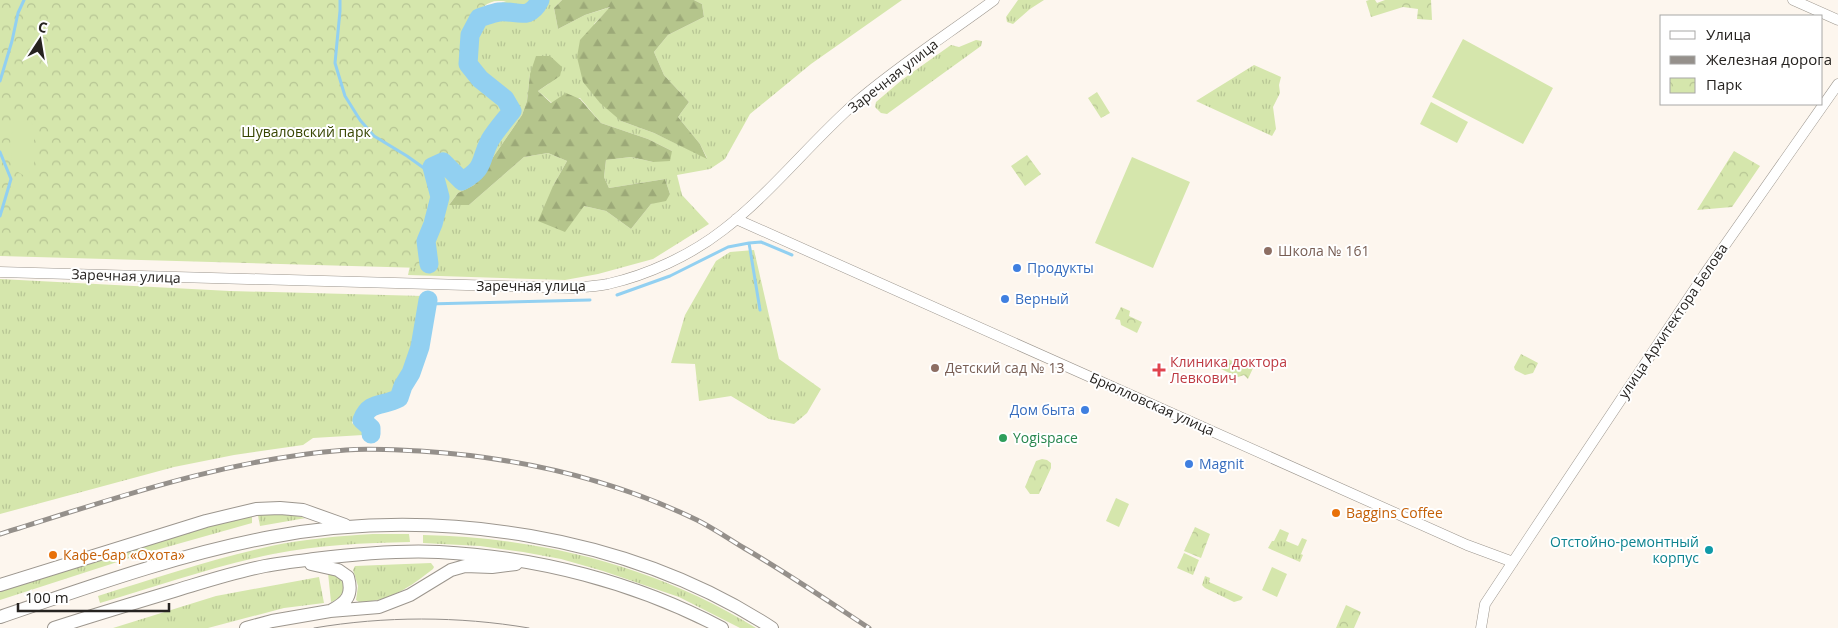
<svg xmlns="http://www.w3.org/2000/svg" width="1838" height="628" viewBox="0 0 1838 628" font-family="'Open Sans',sans-serif">
<style>
.grass{fill:url(#grass-tufts);fill-rule:evenodd}
.forest{fill:url(#forest-firs)}
.park{fill:url(#park-crowns)}
.garden{fill:#d5e6ac}
.lines{fill:none;stroke-linecap:round;stroke-linejoin:round}
.stream{stroke:#92d0f1;stroke-width:3}
.river{stroke:#92d0f1;stroke-width:19}
.minor-casing{stroke:#9c968e;stroke-width:11}
.major-casing{stroke:#9c968e;stroke-width:14}
.minor{stroke:#fff;stroke-width:10}
.major{stroke:#fff;stroke-width:12}
.tram{stroke:#95908b;stroke-width:1}
.rail-casing{stroke:#95908b;stroke-width:5}
.rail{stroke:#fff;stroke-width:3;stroke-dasharray:9;stroke-linecap:butt}
.education-dot{fill:#8d6e63;stroke:#fff;stroke-width:2}
.shop-dot{fill:#3f7fe0;stroke:#fff;stroke-width:2}
.health-dot{fill:#e0444e;stroke:#fff;stroke-width:2}
.leisure-dot{fill:#2e9e5b;stroke:#fff;stroke-width:2}
.food-dot{fill:#e8710a;stroke:#fff;stroke-width:2}
.culture-dot{fill:#0f9aa8;stroke:#fff;stroke-width:2}
.labels{text-anchor:middle;stroke-width:4;stroke-linejoin:round;paint-order:stroke}
.street-label{font-size:14px;fill:#262320;stroke:#fff}
.park-label{font-size:14px;fill:#374501;stroke:#fff}
.education-label{font-size:14px;fill:#785e54;stroke:#fff;text-anchor:start}
.shop-label{font-size:14px;fill:#366cbe;stroke:#fff;text-anchor:start}
.health-label{font-size:14px;fill:#be3a42;stroke:#fff;text-anchor:start}
.leisure-label{font-size:14px;fill:#27864d;stroke:#fff;text-anchor:start}
.food-label{font-size:14px;fill:#c56008;stroke:#fff;text-anchor:start}
.culture-label{font-size:14px;fill:#0d838f;stroke:#fff;text-anchor:end}
</style>
<defs>
<pattern id="grass-tufts" width="24" height="20" patternUnits="userSpaceOnUse" patternTransform="scale(1.25)"><rect width="24" height="20" fill="#d5e6ac"/><path d="M3 7l-1-3M5 7V3M7 7l1-3M15 17l-1-3M17 17v-4M19 17l1-3" fill="none" stroke="#b7c594"/></pattern>
<pattern id="forest-firs" width="22" height="20" patternUnits="userSpaceOnUse" patternTransform="scale(1.25)"><rect width="22" height="20" fill="#b5c58c"/><path d="M5 1l3.5 6h-7zM16 11l3.5 6h-7z" fill="#9ca978"/></pattern>
<pattern id="park-crowns" width="20" height="18" patternUnits="userSpaceOnUse" patternTransform="scale(1.25)"><rect width="20" height="18" fill="#d5e6ac"/><path d="M2 6a3 3 0 1 1 6 0M12 15a3 3 0 1 1 6 0" fill="none" stroke="#b7c594"/></pattern>
</defs>
<rect width="100%" height="100%" fill="#fdf6ee"/>
<path class="grass" d="M509,0H562L554,8L558,29L585,15L611,7L594,24L621,121L654,133L707,158L700,144L678,117L689,102L664,75L654,52L668,35L704,17L702,4L694,0H902L811,64L750,114L725,159L710,169L677,175L682,195L709,224L653,259L598,274L565,280L408,275L434,155L467,120L466,28L481,11ZM530,74L550,83L538,91L552,103L580,98L601,123L648,139L672,151L653,162L631,157L606,160L604,177L609,188L665,179L670,194L651,204L631,229L606,211L584,206L553,186L567,161L548,153L524,157L469,205H449L458,193L474,185L522,115L527,101Z
M1018,0H1044L1030,9L1013,24L1007,22L1006,17Z
M976,40L982,41L981,46L887,114L881,113L875,107L876,102L903,79L951,45L959,47Z
M1254,65L1281,77L1279,85L1280,93L1273,107L1276,129L1272,136L1196,101Z
M754,250L779,359L821,389L807,413L794,424L769,419L731,396L699,401L695,364L671,363L685,315L716,261L730,252Z
M0,279L230,291L423,296L418,338L409,371L390,398C374,403 359,406 352,423L361,430L363,435L313,438L303,445L234,455L174,467L0,514Z
M252,515V523L142,554L0,600V590L176,535Z
M258,515H291L306,518L260,526Z
M1280,529L1289,533L1286,541L1298,546L1302,538L1307,540L1301,554L1303,555L1300,562L1268,548L1272,541H1274Z
M373,534H409L410,542C364,543 318,545 273,554C214,566 157,586 100,603L98,596C155,578 212,559 271,546C304,539 339,536 373,534Z
M423,535C538,537 657,566 756,628H740L679,597L603,571L561,559L523,552L480,546L423,543Z
M1184,553L1199,560L1193,575L1177,568Z
M431,563L434,567L433,569C410,587 389,602 359,602L356,600L358,586L353,570L355,566Z
M328,573C346,575 351,597 331,602Z
M1205,576L1210,578L1209,582L1243,597L1241,600L1234,602L1205,588L1202,585Z
M319,577L324,603L284,608L208,628H113L216,596Z"/>
<path class="forest" d="M562,0H694L702,4L704,17L668,35L654,52L664,75L689,102L678,117L700,144L707,159L654,133L621,121L600,103L583,82L577,57L580,40L610,7L585,15L558,29L554,8Z
M536,56H550L562,67L560,76L538,91L551,103L566,93L580,99L601,123L648,139L672,151L670,161L653,162L631,157L606,160L604,177L609,188L665,179L670,194L666,201L651,204L631,229L606,211L584,206L565,232L538,221L553,186L567,161L548,153L524,157L469,205H449L458,193L474,185L522,115L527,101L530,74Z"/>
<path class="park" d="M0,0H525C513,4 510,1 498,1C477,1 466,33 462,49L477,70L504,98L500,114L495,118L489,130L481,148L480,166L471,170L458,165L451,156L442,157L435,163C439,184 443,189 424,202L422,262L423,268L0,256Z
M1369,0H1375L1377,3L1385,0H1431L1432,20L1417,19L1418,9L1403,7L1371,17L1366,1Z
M1097,92L1110,113L1101,118L1088,98Z
M1734,151L1760,166L1732,207L1697,210Z
M1027,155L1041,174L1025,186L1011,166Z
M1121,307L1130,311L1129,316L1142,322L1137,333L1121,325L1120,320L1115,319Z
M1521,354L1538,363L1533,373L1525,375L1515,370L1514,367Z
M1226,358L1241,365L1243,361L1254,366L1248,379L1244,375L1238,377L1221,369Z
M1042,459L1047,460L1051,463V468L1039,494H1030L1025,487L1036,461Z
M1195,527L1210,534L1201,558L1184,551Z
M1346,605L1361,612L1354,628H1336Z"/>
<path class="garden" d="M1463,39L1553,88L1523,144L1432,97Z
M1431,102L1468,122L1457,143L1420,124Z
M14,122H30L34,125V170L23,175L13,169L10,144Z
M1132,157L1190,182L1153,268L1095,243Z
M1116,498L1129,504L1119,527L1106,521Z
M1272,567L1287,574L1277,597L1262,590Z"/>
<g class="lines">
<path class="stream" d="M340,0V11L335,63L345,96L360,120L374,136L407,156L435,176
M0,81L12,41L18,13L24,0
M0,152L11,179L0,216
M617,295L670,276L728,247L749,243
M427,304L590,300
M760,310L749,243L761,242L792,255"/>
<path class="river" d="M429,264L426,241L433,224L440,197L432,167L443,162L462,181C486,168 479,161 490,140C496,130 505,120 512,111L505,99L480,79L468,64L470,35L479,18C486,16 492,13 499,12C517,10 529,22 540,0
M371,434V428L362,420C370,400 383,407 399,398L403,386L411,373L420,347L428,300"/>
<defs>
<path id="minor" d="M1793,0L1838,20
M736,219L1467,545L1513,562
M0,272L574,288C585,287 597,286 608,284C648,275 691,255 723,230C771,193 809,144 854,104C898,66 948,34 994,0
M1481,628L1485,604L1540,521L1704,275L1838,84"/>
<path id="major" d="M311,564L338,570L348,577C353,595 347,602 332,610
M0,585L206,521L256,509L280,508L303,510L345,525
M0,617C88,587 180,554 271,537C437,506 629,535 772,628
M54,628C94,615 134,603 174,591C204,582 234,572 265,566C281,563 298,561 314,559C355,554 398,550 439,552C537,557 635,582 722,628
M246,628L272,621L330,611L379,607L410,595L451,570L465,566L492,567L516,564"/>
</defs>
<use href="#minor" class="minor-casing"/>
<use href="#major" class="major-casing"/>
<use href="#minor" class="minor"/>
<use href="#major" class="major"/>
<path class="tram" d="M314,628C385,616 458,616 529,628"/>
<defs>
<path id="rail" d="M0,534C113,499 226,459 346,450C370,448 395,450 420,451C515,457 610,478 697,520C713,528 729,539 744,548C787,573 828,601 869,628"/>
</defs>
<use href="#rail" class="rail-casing"/>
<use href="#rail" class="rail"/>
</g>
<g class="education-dot">
<circle cx="1268" cy="251" r="5"/>
<circle cx="935" cy="368" r="5"/>
</g>
<g class="shop-dot">
<circle cx="1017" cy="268" r="5"/>
<circle cx="1005" cy="299" r="5"/>
<circle cx="1085" cy="410" r="5"/>
<circle cx="1189" cy="464" r="5"/>
</g>
<path class="health-dot" d="M1156.5 362.5h5v5h5v5h-5v5h-5v-5h-5v-5h5z"/>
<circle class="leisure-dot" cx="1003" cy="438" r="5"/>
<g class="food-dot">
<circle cx="1336" cy="513" r="5"/>
<circle cx="53" cy="555" r="5"/>
</g>
<circle class="culture-dot" cx="1709" cy="550" r="5"/>
<g class="labels">
<g class="street-label">
<text transform="translate(893 76) rotate(-38)" y="5">Заречная улица</text>
<text transform="translate(126 276) rotate(2)" y="5">Заречная улица</text>
<text x="531" y="291">Заречная улица</text>
<text transform="translate(1673 321) rotate(-56)" y="5">улица Архитектора Белова</text>
<text transform="translate(1152 404) rotate(24)" y="5">Брюлловская улица</text>
</g>
<g class="park-label">
<text x="306" y="137">Шуваловский парк</text>
</g>
<g class="education-label">
<text x="1278" y="256">Школа № 161</text>
<text x="945" y="373">Детский сад № 13</text>
</g>
<g class="shop-label">
<text x="1027" y="273">Продукты</text>
<text x="1015" y="304">Верный</text>
<text x="1075" y="415" text-anchor="end">Дом быта</text>
<text x="1199" y="469">Magnit</text>
</g>
<g class="health-label">
<text x="1170" y="367">Клиника доктора<tspan x="1170" dy="16">Левкович</tspan></text>
</g>
<g class="leisure-label">
<text x="1013" y="443">Yogispace</text>
</g>
<g class="food-label">
<text x="1346" y="518">Baggins Coffee</text>
<text x="63" y="560">Кафе-бар «Охота»</text>
</g>
<g class="culture-label">
<text x="1699" y="547">Отстойно-ремонтный<tspan x="1699" dy="16">корпус</tspan></text>
</g>
</g>
<rect x="1660" y="15" width="162" height="90" fill="#ffffff" stroke="#a8a7a6"/>
<rect x="1670" y="31" width="25" height="8" fill="#ffffff" stroke="#a8a7a6"/>
<text x="1706" y="40" font-size="15" fill="#262320">Улица</text>
<rect x="1670" y="56" width="25" height="8" fill="#95908b" stroke="#a8a7a6"/>
<text x="1706" y="65" font-size="15" fill="#262320">Железная дорога</text>
<rect x="1670" y="78" width="25" height="15" fill="url(#park-crowns)" stroke="#a8a7a6"/>
<text x="1706" y="90" font-size="15" fill="#262320">Парк</text>
<g transform="translate(40 40) rotate(12)" stroke="#ffffff" stroke-width="4" paint-order="stroke">
<path d="M0-4L9 19L0 12L-9 19Z" fill="#262320"/>
<text y="-8" font-size="14" font-weight="bold" text-anchor="middle" fill="#262320">С</text>
</g>
<path d="M18 603v8h151v-8" fill="none" stroke="#262320" stroke-width="2.5"/>
<text x="25" y="603" font-size="15" fill="#262320" stroke="#ffffff" stroke-width="4" paint-order="stroke">100 m</text>
</svg>
